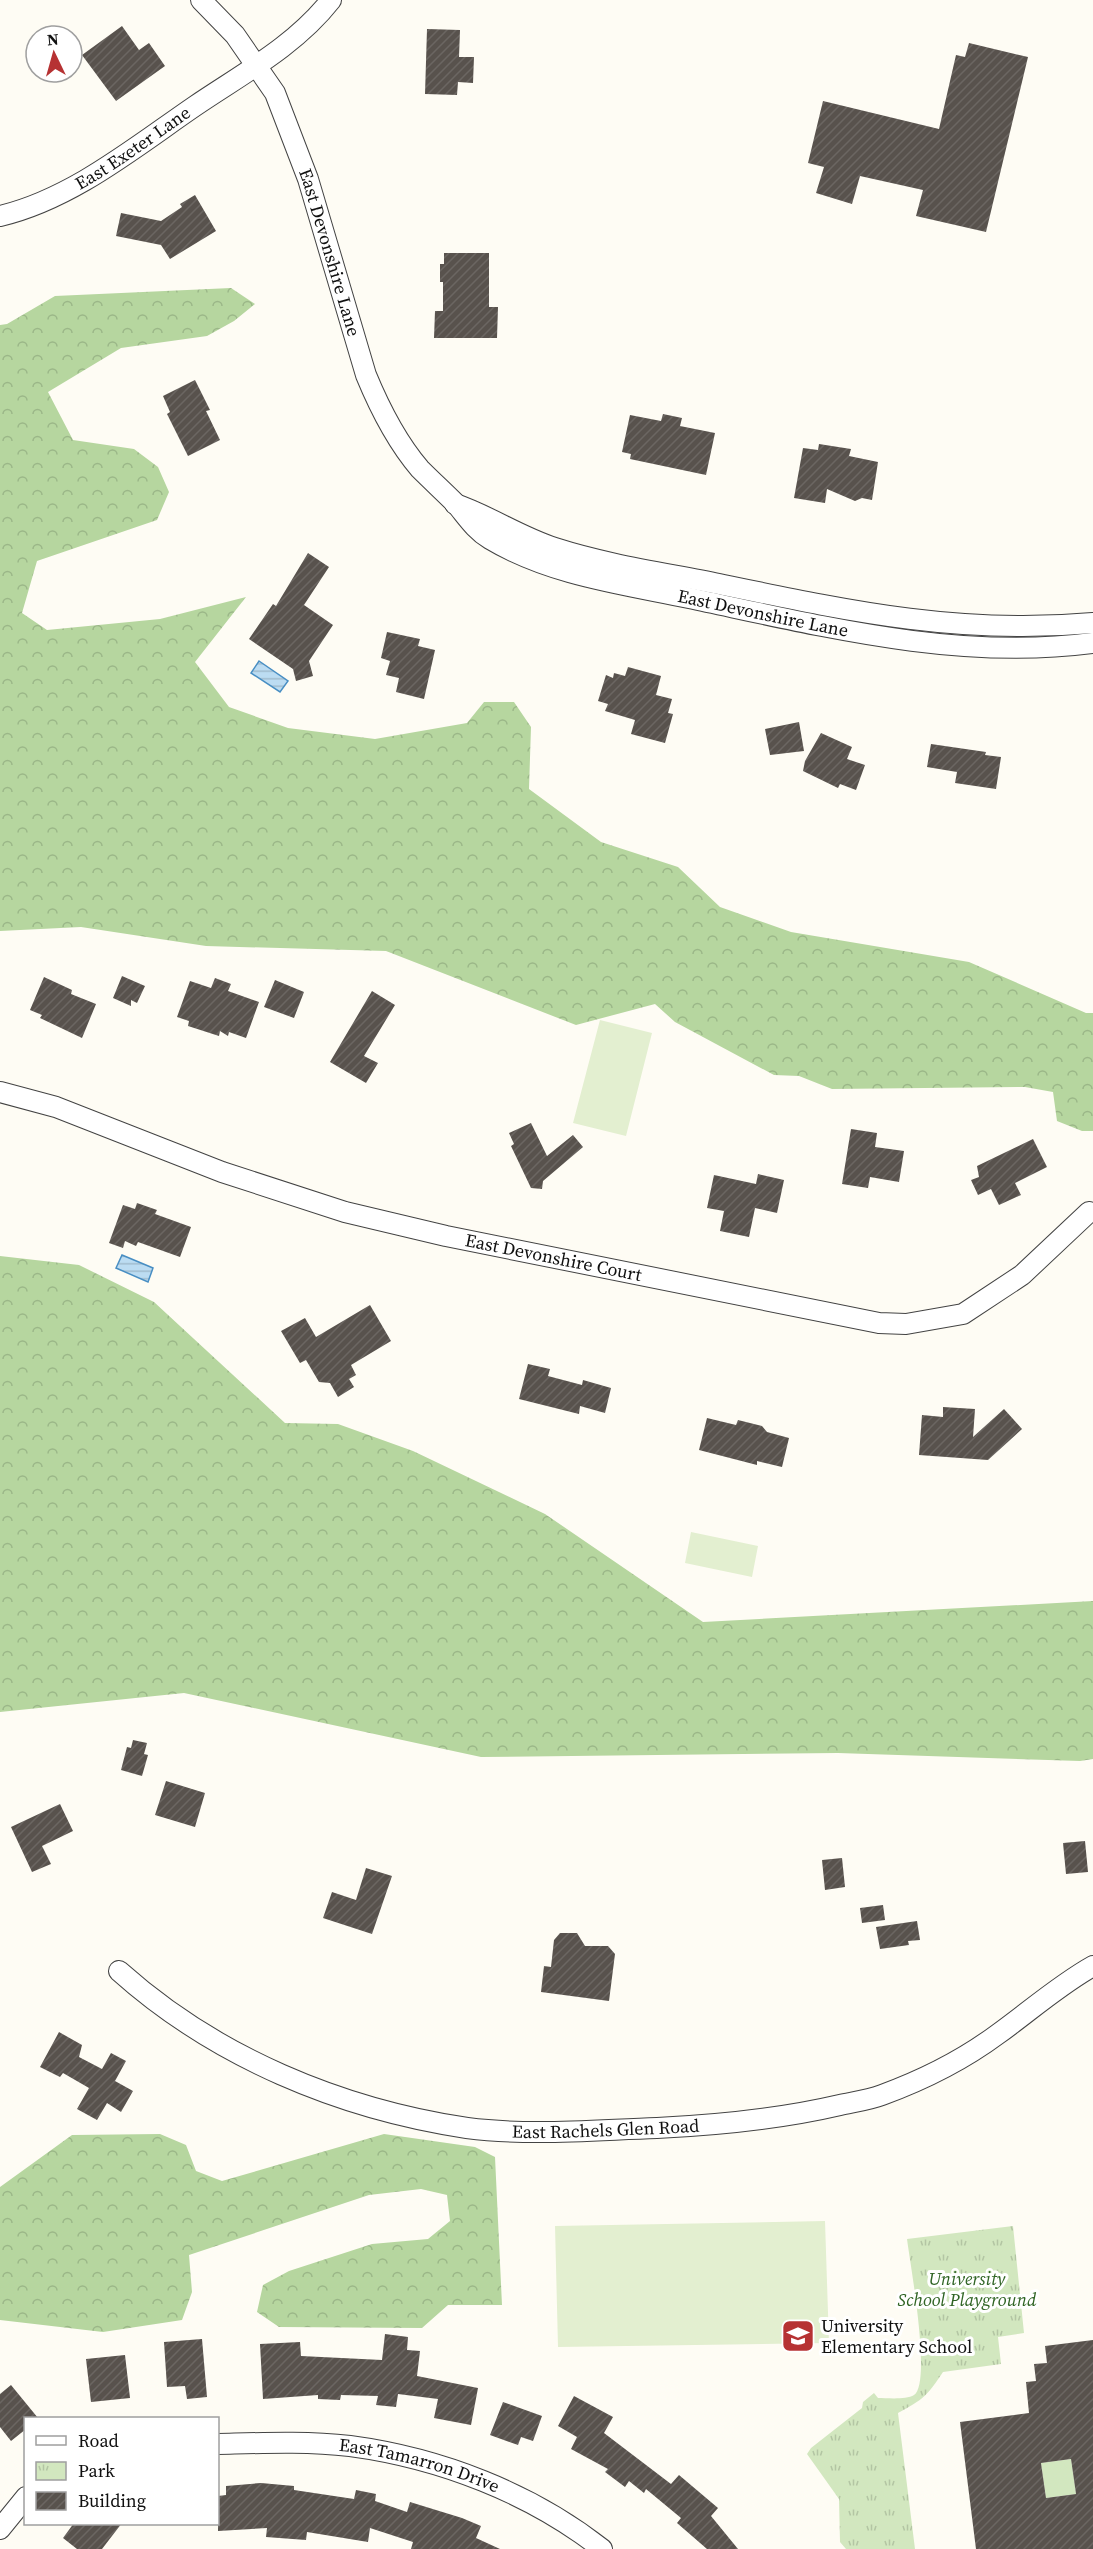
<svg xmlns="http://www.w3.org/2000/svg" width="1093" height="2549" viewBox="0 0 1093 2549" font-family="'Source Serif 4',serif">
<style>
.forest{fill:url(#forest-crowns)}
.park{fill:url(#park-tufts)}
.garden{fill:#d2e7bf}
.pitch{fill:#e3efd0}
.water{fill:url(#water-rules);stroke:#488ec3;stroke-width:1.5}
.building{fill:url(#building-hatch);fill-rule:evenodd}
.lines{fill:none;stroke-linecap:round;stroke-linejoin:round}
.street-casing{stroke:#434343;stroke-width:22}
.street{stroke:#fff;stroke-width:20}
.labels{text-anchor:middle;stroke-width:6;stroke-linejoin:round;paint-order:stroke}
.street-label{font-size:18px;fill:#101010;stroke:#fff}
.park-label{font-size:18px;font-style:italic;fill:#2f6424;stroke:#fff}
.poi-label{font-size:18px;fill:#101010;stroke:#fff;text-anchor:start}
</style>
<defs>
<pattern id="forest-crowns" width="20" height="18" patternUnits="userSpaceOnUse" patternTransform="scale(1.5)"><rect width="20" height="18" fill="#b6d69f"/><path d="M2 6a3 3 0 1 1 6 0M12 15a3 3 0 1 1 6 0" fill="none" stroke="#9bb788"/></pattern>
<pattern id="park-tufts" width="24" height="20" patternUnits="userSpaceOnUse" patternTransform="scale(1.5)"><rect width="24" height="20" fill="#d2e7bf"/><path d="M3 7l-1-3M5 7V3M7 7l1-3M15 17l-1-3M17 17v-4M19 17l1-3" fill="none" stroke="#b3c5a3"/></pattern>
<pattern id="water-rules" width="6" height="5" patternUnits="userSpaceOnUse" patternTransform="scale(1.5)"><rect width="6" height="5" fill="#bcdcf2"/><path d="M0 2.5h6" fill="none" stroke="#a1bcce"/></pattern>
<pattern id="building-hatch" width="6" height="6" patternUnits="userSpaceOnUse" patternTransform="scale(1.5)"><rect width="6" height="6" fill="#58524d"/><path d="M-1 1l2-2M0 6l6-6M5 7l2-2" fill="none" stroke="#6b6662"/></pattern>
</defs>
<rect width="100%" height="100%" fill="#fefcf4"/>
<path class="forest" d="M231,288L255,304L234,321L207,336L121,348L48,392L73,440L134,449L158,467L169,492L157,520L37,561L22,613L47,630L160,619L246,597L195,662L229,707L288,728L375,739L467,723L484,702H514L531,727L529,789L601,842L678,867L720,907L791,932L969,962L1086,1013H1093V1131H1082L1057,1121L1053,1092L1025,1087L832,1089L799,1076L774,1075L675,1022L655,1004L576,1025L386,951L206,946L81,927L0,931V325L7,324L55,296Z
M0,1256L79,1265L154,1302L285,1423L338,1424L413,1451L545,1514L703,1622L1093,1601V1759L1080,1761L838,1753L481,1757L184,1693L0,1712Z
M160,2134L186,2145L196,2171L222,2181L384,2134L475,2147L495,2157L502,2305H448L422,2328L279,2327L257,2312L263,2285L289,2271L372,2244L428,2239L450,2221L447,2195L421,2189L369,2195L189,2255L192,2292L182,2320L103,2332L0,2320V2187L72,2135Z"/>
<path class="park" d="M1013,2226L1024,2333L998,2337L1001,2364L943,2372C927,2396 924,2399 898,2413L915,2549H846L840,2542L839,2499L807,2454L811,2448L862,2408L863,2402L874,2393L878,2398C887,2398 906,2400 914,2395C932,2383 910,2263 907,2239Z"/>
<path class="garden" d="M1071,2459L1076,2494L1046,2498L1041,2463Z"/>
<path class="pitch" d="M600,1020L652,1033L626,1136L573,1123Z
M691,1532L758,1546L752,1577L685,1563Z
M825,2221L829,2343L558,2347L555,2226Z"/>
<path class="water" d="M259,661L288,681L280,692L251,673Z
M122,1255L153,1268L148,1282L116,1268Z"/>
<path class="building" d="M122,26L139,50L149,43L165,66L116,101L82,55Z
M427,29L460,30L459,57H474L473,83L458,82L457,95L425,94Z
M969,43L1028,57L986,232L916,216L923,190L860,176L852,204L816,193L824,167L808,163L823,101L939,129L956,55L965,57Z
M195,195L216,231L170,259L161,245L116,236L121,213L161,221L182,207L180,204Z
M444,253H489V307H498L497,338H434L435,311H443V282H440V264H444Z
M195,380L210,410L206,411L220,440L188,456L167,414L170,412L163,396Z
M663,414L682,418L680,426L715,433L706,475L630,459L631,454L622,452L630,415L661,421Z
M819,444L851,449L849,456L878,462L872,500L862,498L855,501L827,489L825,503L794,498L803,448L818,450Z
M308,553L329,567L304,605L333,625L309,661L313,676L296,681L293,669L249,639L273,604L276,606Z
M387,632L420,639L418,646L435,650L424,699L396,692L399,678L386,675L390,661L381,658Z
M628,667L661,676L656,695L672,699L668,713L673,714L665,743L631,734L635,720L605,711L608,704L598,701L606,675L613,678L614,673L625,676Z
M799,722L804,751L770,755L765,729Z
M821,733L852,747L847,759L865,765L856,790L840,784L838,788L803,771L805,761Z
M931,744L986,752L985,755L1001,757L996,789L955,783L957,772L927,767Z
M122,976L145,986L137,1003L131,1000V1006L113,998Z
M44,977L72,990L71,994L96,1004L82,1038L40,1018L42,1015L30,1010Z
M215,978L231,984L228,991L259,1002L246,1038L229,1032L228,1036L220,1031L219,1036L188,1026L189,1021L177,1017L190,981L211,988Z
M275,980L304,992L294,1018L264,1007Z
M372,991L395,1005L364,1056L378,1063L366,1083L330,1062Z
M531,1123L547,1156L573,1135L583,1147L543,1181L542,1189L531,1188L511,1146L514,1144L509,1133Z
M851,1129L877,1133L875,1147L904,1151L899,1182L870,1177L868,1188L842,1184Z
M1033,1139L1047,1167L1015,1183L1021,1195L999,1205L991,1189L978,1195L971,1180L979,1177L977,1166Z
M758,1174L784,1180L777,1213L755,1208L749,1237L720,1231L724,1211L707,1208L714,1175L756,1184Z
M137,1203L157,1210L155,1214L191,1227L180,1257L138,1242L136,1246L125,1241L123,1248L109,1243L123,1205L135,1209Z
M370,1305L391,1341L351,1365L356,1375L349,1379L354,1387L338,1397L330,1383L319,1382L306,1360L300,1363L281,1331L305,1318L316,1337Z
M528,1364L550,1369L548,1376L582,1385L583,1380L611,1388L605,1413L580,1406L579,1414L519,1399Z
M943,1407L975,1409L973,1437L1004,1409L1022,1429L988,1460L919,1455L922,1415L943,1417Z
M707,1418L736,1425L738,1420L762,1426L767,1432L789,1438L782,1467L757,1461V1465L699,1450Z
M133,1740L147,1743L144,1754L148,1755L142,1776L121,1770L127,1747L131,1748Z
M166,1781L205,1793L195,1827L155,1815Z
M60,1804L73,1831L42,1846L51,1864L32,1872L11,1827Z
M1085,1841L1088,1872L1066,1874L1063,1843Z
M842,1858L845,1887L825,1890L822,1860Z
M366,1868L392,1876L372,1934L323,1918L332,1892L356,1900Z
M883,1905L885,1920L862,1923L860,1908Z
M917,1921L920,1940L908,1941L909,1945L880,1949L876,1927Z
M560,1933H577L585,1946H608L615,1954L609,2001L541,1992L544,1966L551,1967L554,1940Z
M59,2032L82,2045L79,2057L102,2069L111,2053L126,2061L115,2081L133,2091L121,2112L107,2103L97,2120L77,2109L89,2088L63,2073L60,2077L40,2067Z
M385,2334L408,2337L407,2350L420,2351L417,2376L478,2388L471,2425L434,2418L438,2399L398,2394L396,2407L376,2405L378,2396L341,2395L340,2400L318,2399V2395L263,2399L260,2344L300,2342L301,2356L382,2360Z
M202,2339L207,2397L187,2399L185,2386L167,2387L164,2342Z
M1093,2340V2549H976L960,2422L1029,2413L1026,2382L1036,2381L1034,2364L1047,2363L1045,2346ZM1071,2459L1076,2494L1046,2498L1041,2463Z
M125,2355L130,2398L91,2402L86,2359Z
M11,2385L38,2418H26V2429L11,2441L0,2427V2394Z
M574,2396L613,2417L604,2433L671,2484L679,2475L718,2508L711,2516L738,2549H707L677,2523L681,2518L646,2489L644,2493L629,2481L625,2487L605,2472L608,2469L571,2449L577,2437L558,2426Z
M503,2402L542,2416L533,2441L521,2437L518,2445L490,2435Z
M261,2483L294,2486V2490L354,2499L356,2490L376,2494L375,2501L407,2512L410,2502L462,2518L481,2526L476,2538L500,2549H411L413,2542L370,2528L368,2542L307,2532L306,2540L266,2537L267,2528L218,2531V2496L226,2495V2486Z
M74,2523H122L102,2549H77L63,2538Z"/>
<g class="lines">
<defs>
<g id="street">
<path id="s1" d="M201,0L235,35L275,93L308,179L366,375C380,409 396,441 420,469C432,481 444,492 456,504C467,517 475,530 490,539C550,575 622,584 689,598C822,626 957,661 1093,643"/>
<path id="s2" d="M0,216C72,199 135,147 195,106C242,74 295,46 331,0"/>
<path d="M455,504C490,516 520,537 555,548C608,565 665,573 719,584C849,611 959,635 1093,623"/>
<path id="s3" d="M0,1092L56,1107L222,1172L345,1212L446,1236L879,1323L906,1324L963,1314L1022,1275L1089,1212"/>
<path id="s4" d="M119,1971C215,2057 340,2109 467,2128C529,2136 594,2130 657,2128C719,2125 780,2119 840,2105C854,2102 869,2100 882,2095C923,2080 963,2060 998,2034C1030,2011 1059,1985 1093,1966"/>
<path id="s5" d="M218,2444C262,2443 306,2441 350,2446C440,2458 531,2493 602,2549"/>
<path d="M0,2529L26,2497"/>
</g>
</defs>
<use href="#street" class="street-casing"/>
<use href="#street" class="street"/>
</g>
<defs>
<symbol id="school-square" viewBox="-11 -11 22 22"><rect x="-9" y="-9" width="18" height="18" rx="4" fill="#b63233" stroke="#fff"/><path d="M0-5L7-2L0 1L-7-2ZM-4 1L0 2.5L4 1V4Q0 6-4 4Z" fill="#fff"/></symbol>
</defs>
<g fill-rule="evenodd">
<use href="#school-square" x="779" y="2317" width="38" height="38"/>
</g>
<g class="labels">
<g class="street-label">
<text dy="6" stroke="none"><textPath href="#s2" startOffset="150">East Exeter Lane</textPath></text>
<text dy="6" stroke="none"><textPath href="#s1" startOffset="288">East Devonshire Lane</textPath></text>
<text dy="6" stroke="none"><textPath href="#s1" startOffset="908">East Devonshire Lane</textPath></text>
<text dy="6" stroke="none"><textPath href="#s3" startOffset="579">East Devonshire Court</textPath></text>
<text dy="6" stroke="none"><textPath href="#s4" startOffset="526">East Rachels Glen Road</textPath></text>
<text dy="6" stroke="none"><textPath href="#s5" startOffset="204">East Tamarron Drive</textPath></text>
</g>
<g class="park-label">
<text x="967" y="2285">University<tspan x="967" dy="21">School Playground</tspan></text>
</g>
<g class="poi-label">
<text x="821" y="2332">University<tspan x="821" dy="21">Elementary School</tspan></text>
</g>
</g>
<rect x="24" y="2417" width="195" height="108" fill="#ffffff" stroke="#9f9f9f" stroke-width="1.5"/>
<rect x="36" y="2436" width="30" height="9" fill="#ffffff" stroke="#9f9f9f" stroke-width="1.5"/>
<text x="78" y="2447" font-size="18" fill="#101010">Road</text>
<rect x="36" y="2462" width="30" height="18" fill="url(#park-tufts)" stroke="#9f9f9f" stroke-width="1.5"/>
<text x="78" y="2477" font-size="18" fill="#101010">Park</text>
<rect x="36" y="2492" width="30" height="18" fill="url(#building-hatch)" stroke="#9f9f9f" stroke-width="1.5"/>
<text x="78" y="2507" font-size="18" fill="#101010">Building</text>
<g transform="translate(54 54) rotate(355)"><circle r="28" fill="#ffffff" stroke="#9f9f9f" stroke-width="1.5"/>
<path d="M0-4.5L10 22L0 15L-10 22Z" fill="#b63233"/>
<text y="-9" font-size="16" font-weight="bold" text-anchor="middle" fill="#101010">N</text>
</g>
</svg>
